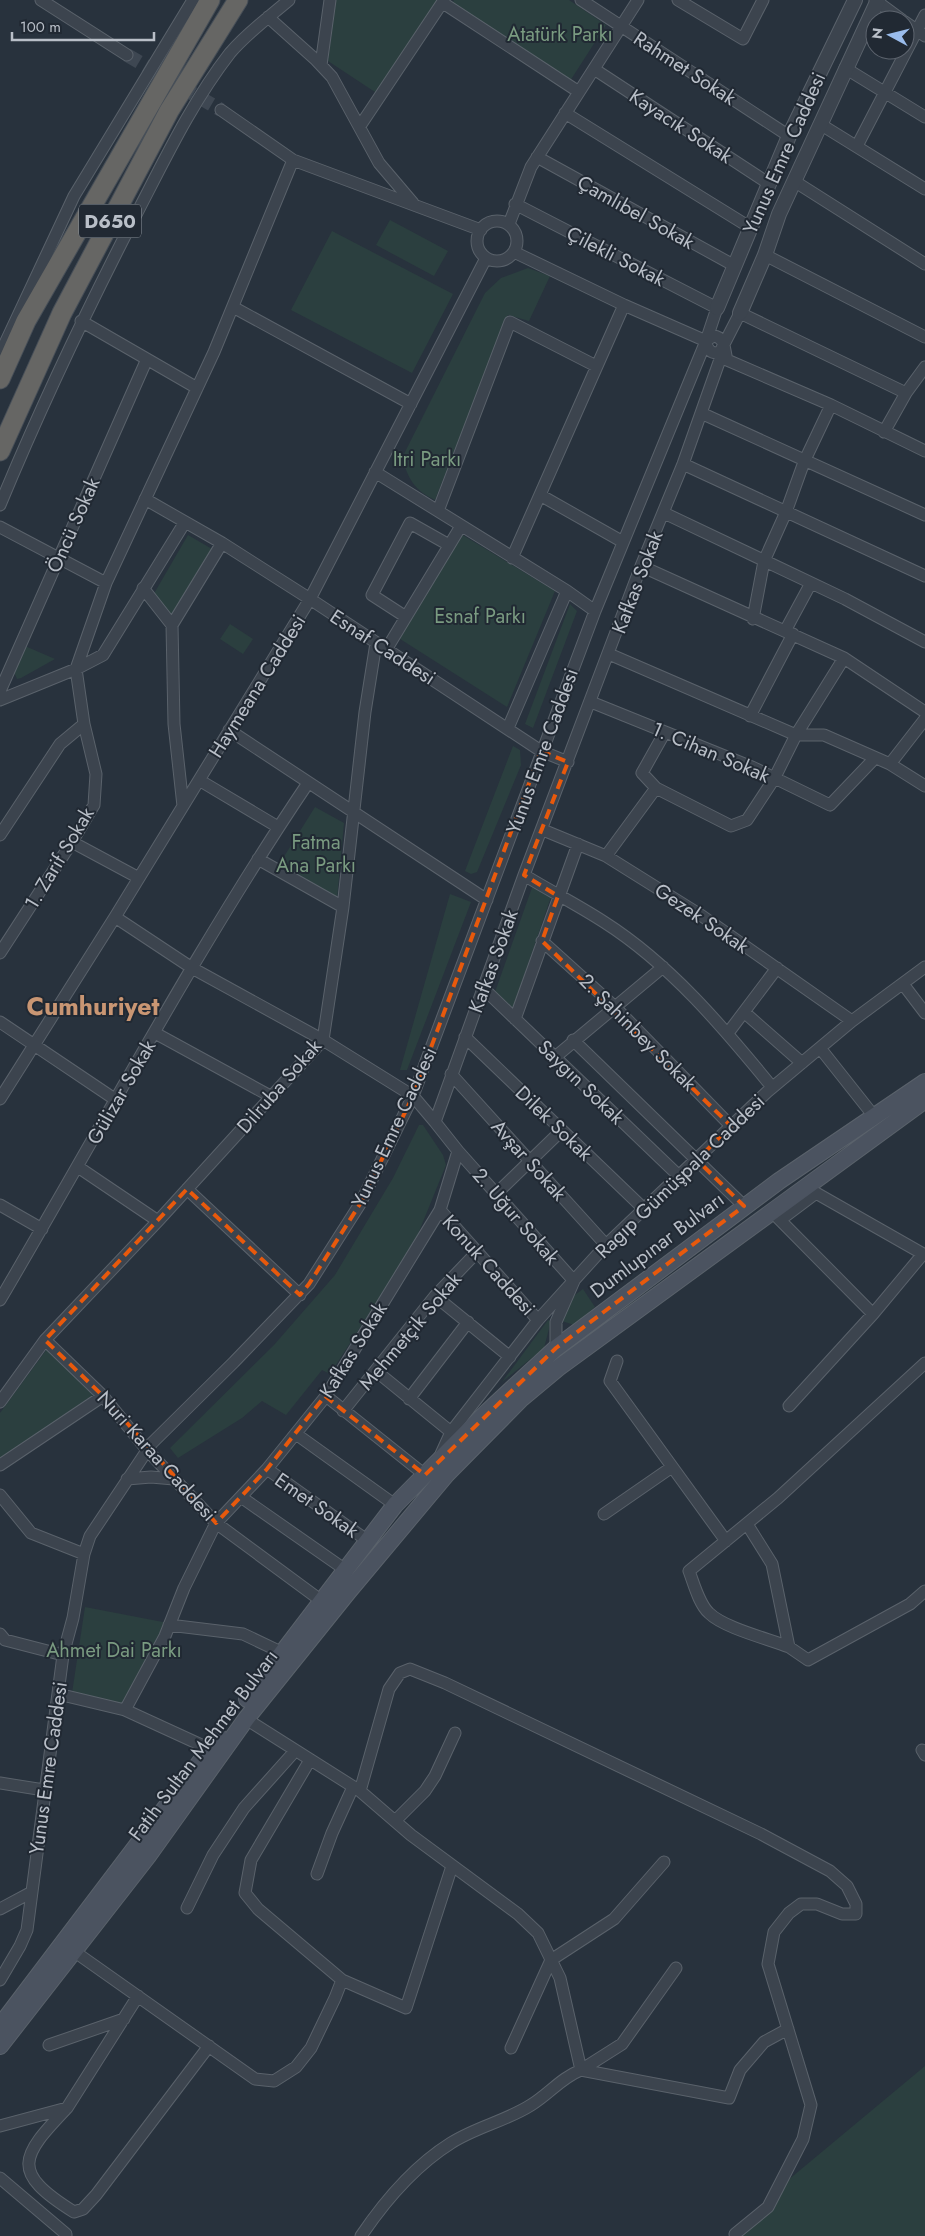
<svg xmlns="http://www.w3.org/2000/svg" width="925" height="2236" viewBox="0 0 925 2236" font-family="Jost,sans-serif">
<style>
.green{fill:#2b3f3f}
.lines{fill:none;stroke-linecap:round;stroke-linejoin:round}
.tertiary-tunnel{stroke:#3e4752;stroke-width:14;stroke-dasharray:14 7;stroke-linecap:butt}
.minor-casing{stroke:#5a626b;stroke-width:13}
.tertiary-casing{stroke:#5a626b;stroke-width:16}
.secondary-casing{stroke:#5a626b;stroke-width:18}
.trunk-casing{stroke:#474f58;stroke-width:21}
.minor{stroke:#3c444e;stroke-width:11}
.tertiary{stroke:#3c444e;stroke-width:14}
.secondary{stroke:#4b5360;stroke-width:16}
.trunk{stroke:#666664;stroke-width:19}
.marked{fill:none;stroke:#e8590c;stroke-width:4;stroke-dasharray:10 6;stroke-linejoin:round}
.labels{text-anchor:middle;stroke-width:4;stroke-linejoin:round;paint-order:stroke}
.shield{fill:#212933;stroke:#8b929b;stroke-width:1}
.shield-label{font-size:19px;font-weight:bold;fill:#b9bfc8}
.park-label{font-size:20px;fill:#7a9b81;stroke:#212933}
.street-label{font-size:20px;fill:#b9bfc8;stroke:#212933}
.district-label{font-size:25px;font-weight:bold;fill:#c99673;stroke:#212933}
</style>
<rect width="100%" height="100%" fill="#28323d"/>
<path class="green" d="M336,0H441L378,94L328,61Z
M454,0H569L606,25L570,81L452,3Z
M390,220L448,251L434,276L376,245Z
M332,231L453,294L412,373L291,310Z
M528,268L550,276L529,321L508,315L435,500C414,490 409,480 402,458L485,293L501,278Z
M461,534L555,591L507,707L397,637Z
M188,535L212,549L171,620L152,597Z
M570,604L577,611L533,728L525,724Z
M230,624L253,639L243,654L220,639Z
M25,646L55,659L21,678L17,679L14,672Z
M513,746L520,750L521,765L477,872L471,874L465,871Z
M315,807L344,823L337,899L280,863Z
M534,882L552,894L513,1008L495,992Z
M450,894L471,902L407,1070H400Z
M419,1125H423L443,1155L446,1165L414,1244L330,1374L322,1370L286,1415L262,1401L242,1418L178,1458L170,1448L274,1345L335,1275L393,1178Z
M583,1289L595,1307L574,1325L559,1320L572,1297Z
M548,1320L551,1321L544,1348L502,1382Z
M47,1349L93,1395L0,1458V1413Z
M85,1607L168,1623L123,1707L72,1693Z
M925,2066V2236H740L787,2181Z"/>
<g class="lines">
<path class="tertiary-tunnel" d="M127,55L221,110"/>
<defs>
<path id="minor" d="M41,0L127,55
M581,0L789,136
M678,0L743,39L763,0
M875,0L902,20
M443,3L579,92
M268,17L316,60L332,77L379,163L413,203
M905,22L925,36
M321,65L330,0
M845,68L925,117
M594,69L768,183
M221,110L293,160L481,230
M565,113L751,228
M820,124L925,189
M360,126L444,0
M857,146L925,15
M537,157L735,266
M794,181L925,264
M477 241a20 20 0 1 1 40 0a20 20 0 1 1-40 0Z
M509,224L531,167L638,0
M514,252L624,305L706,341
M765,255L925,337
M233,307L411,404
M81,321L197,388
M706,341L713,336C726,337 724,350 727,360L831,405L925,451
M706,341C706,349 712,355 720,352L740,313L906,393
M0,354L74,196L193,0
M701,413L925,515
M884,432L906,393L925,367
M683,464L925,576
M375,472L567,591L595,611
M540,495L623,542
M145,499L222,543L310,599L541,751L568,762
M0,505C39,411 82,320 128,230C160,170 188,107 230,53C247,33 269,17 289,0
M438,511L510,322L596,366
M664,513L845,599L925,642
M0,527L106,583
M512,558L624,305
M641,566L844,658L925,712
M143,588L172,625
M406,617L372,595L410,523L449,545
M753,619L764,561L786,512L804,462L831,405
M785,631L811,583
M386,650L461,526
M609,654L796,735H824L890,764L925,786
M0,691L147,359
M0,700L76,669L103,655L185,522
M591,702L752,767L830,805L875,758
M750,716L793,634
M508,728L567,591
M229,730L487,900
M890,764L925,719
M199,780L278,827
M656,788L731,826L747,820L774,779L796,735L844,658
M183,806L174,724L172,625L222,543
M543,830L606,856L702,916L852,1021
M0,835L60,744L84,724
M72,842L139,878
M606,856L656,788L642,773L665,732
M258,859L343,907
M524,875C550,891 578,905 604,922C670,964 723,1027 772,1087
M115,917L192,968L323,1040L413,1096L435,1122
M542,941L614,1006L731,1126
M0,953L72,842L94,805L96,774L84,724L76,669L106,583L214,352L293,160
M903,984L925,1013
M483,988L679,1176
M744,1012L802,1063
M515,1019L578,844
M0,1022L116,1100
M155,1033L272,1097
M728,1033L777,968
M465,1037L644,1209
M573,1040L744,1206
M820,1048L873,1115
M554,1058L663,967
M451,1074L606,1245
M0,1099L115,917L310,599L486,258
M78,1167L158,1221
M187,1189L300,1295
M496,1194L562,1130
M0,1205L42,1229
M440,1210L538,1320
M775,1215L873,1314
M780,1220L816,1193L925,1255
M435,1296L510,1357
M0,1300C102,1127 196,949 308,783
M45,1340L103,1396L147,1450L216,1523L323,1602
M556,1348V1322L574,1281L458,1151L435,1122L524,875L641,566L683,464L724,348
M617,1361L610,1381L726,1541
M376,1371L451,1432
M326,1396L425,1475
M409,1399L468,1322
M0,1402L45,1340L158,1221L323,1040L343,907L365,712L376,643
M789,1406L873,1314L923,1254
M343,1411L435,1296L478,1251
M296,1434L395,1505
M441,1454L451,1432L538,1320L606,1245L767,1092L852,1021L925,967
M0,1465L103,1396
M267,1469L368,1541
M127,1479L151,1477L174,1479
M0,1495L31,1533L84,1554
M241,1497L347,1571
M604,1514L672,1467
M747,1524L772,1564L789,1647L808,1660L910,1604L925,1591
M169,1625L243,1634L283,1653
M0,1634L5,1640L63,1655
M789,1647C769,1639 724,1628 709,1613C699,1604 694,1584 689,1571L778,1498L925,1363
M58,1694L125,1710L210,1749
M125,1710L165,1636L184,1588L216,1523L267,1469L326,1396L440,1210L458,1151
M246,1719L360,1791L411,1835L518,1914L538,1933L560,1978L581,2070L622,2044L676,1968
M922,1750L925,1755
M0,1783L44,1790
M360,1791L389,1689L400,1673L410,1669L445,1683L761,1834L830,1871L847,1886L856,1904V1914H842L817,1904H801L789,1913L774,1932L768,1964L811,2105L803,2139L768,2207L735,2234
M395,1821L425,1791L435,1776L455,1733
M317,1874L332,1833L353,1787
M187,1908L213,1855L244,1808L295,1751
M0,1909L30,1893
M68,1947L255,2079L274,2081L296,2067L311,2048L335,1998L342,1980L258,1909L245,1893L251,1860L310,1760
M0,1980L20,1946L27,1930L63,1655L73,1618L84,1554L90,1536L152,1443L234,1362L309,1284L360,1204L413,1096L595,611L706,341L717,308L515,204
M342,1980L406,2008L452,1866
M49,2045L124,2019
M511,2048L551,1960L614,1919L664,1862
M67,2108C20,2157 10,2172 74,2212L83,2209L96,2195L209,2046
M0,2126L67,2108L138,1996
M0,2178L66,2234V2236
M361,2236C384,2202 416,2165 451,2143C476,2127 506,2121 531,2105C549,2094 561,2078 581,2070L729,2098L740,2070L764,2042L788,2029"/>
<path id="tertiary" d="M717,308L789,136L855,0
M740,313L765,255L779,214L878,0"/>
<path id="secondary" d="M247,1699L395,1505L488,1411L556,1348L779,1181L925,1082
M0,2026L219,1737
M0,2046L148,1856L246,1719L348,1592L446,1475L522,1398L558,1368L925,1100"/>
<path id="trunk" d="M0,379L26,321L210,0
M0,451L62,313L169,111L238,0"/>
</defs>
<use href="#minor" class="minor-casing"/>
<use href="#tertiary" class="tertiary-casing"/>
<use href="#secondary" class="secondary-casing"/>
<use href="#trunk" class="trunk-casing"/>
<use href="#minor" class="minor"/>
<use href="#tertiary" class="tertiary"/>
<use href="#secondary" class="secondary"/>
<use href="#trunk" class="trunk"/>
</g>
<path class="marked" d="M541,751L568,762L524,875L558,896L542,941L731,1126L697,1160L744,1206L556,1348L425,1475L325,1396L267,1469L216,1523L103,1396L45,1340L187,1189L300,1295L309,1284L360,1204L413,1096Z"/>
<g class="labels">
<rect class="shield" x="79" y="204.5" width="62" height="33" rx="4"/>
<g class="shield-label">
<text x="110" y="228">D650</text>
</g>
<g class="park-label">
<text x="560" y="41">Atatürk Parkı</text>
<text x="427" y="466">Itri Parkı</text>
<text x="480" y="623">Esnaf Parkı</text>
<text x="316" y="849">Fatma<tspan x="316" dy="23">Ana Parkı</tspan></text>
<text x="114" y="1657">Ahmet Dai Parkı</text>
</g>
<g class="street-label">
<text transform="translate(685 68) rotate(33)" y="7">Rahmet Sokak</text>
<text transform="translate(681 126) rotate(33)" y="7">Kayacık Sokak</text>
<text transform="translate(784 153) rotate(-66)" y="7">Yunus Emre Caddesi</text>
<text transform="translate(636 212) rotate(29)" y="7">Çamlıbel Sokak</text>
<text transform="translate(616 256) rotate(27)" y="7">Çilekli Sokak</text>
<text transform="translate(73 525) rotate(-66)" y="7">Öncü Sokak</text>
<text transform="translate(637 582) rotate(-69)" y="7">Kafkas Sokak</text>
<text transform="translate(383 647) rotate(33)" y="7">Esnaf Caddesi</text>
<text transform="translate(257 686) rotate(-58)" y="7">Haymeana Caddesi</text>
<text transform="translate(542 751) rotate(-70)" y="7">Yunus Emre Caddesi</text>
<text transform="translate(711 752) rotate(23)" y="7">1. Cihan Sokak</text>
<text transform="translate(59 858) rotate(-59)" y="7">1. Zarif Sokak</text>
<text transform="translate(702 918) rotate(34)" y="7">Gezek Sokak</text>
<text transform="translate(493 961) rotate(-70)" y="7">Kafkas Sokak</text>
<text transform="translate(638 1032) rotate(45)" y="7">2. Şahinbey Sokak</text>
<text transform="translate(581 1082) rotate(44)" y="7">Saygın Sokak</text>
<text transform="translate(279 1086) rotate(-49)" y="7">Dilruba Sokak</text>
<text transform="translate(121 1092) rotate(-60)" y="7">Gülizar Sokak</text>
<text transform="translate(554 1123) rotate(44)" y="7">Dilek Sokak</text>
<text transform="translate(394 1127) rotate(-65)" y="7">Yunus Emre Caddesi</text>
<text transform="translate(529 1160) rotate(48)" y="7">Avşar Sokak</text>
<text transform="translate(680 1176) rotate(-44)" y="7">Ragıp Gümüşpala Caddesi</text>
<text transform="translate(516 1216) rotate(49)" y="7">2. Uğur Sokak</text>
<text transform="translate(657 1245) rotate(-37)" y="7">Dumlupınar Bulvarı</text>
<text transform="translate(489 1265) rotate(48)" y="7">Konuk Caddesi</text>
<text transform="translate(410 1331) rotate(-50)" y="7">Mehmetçik Sokak</text>
<text transform="translate(353 1350) rotate(-58)" y="7">Kafkas Sokak</text>
<text transform="translate(157 1456) rotate(48)" y="7">Nuri Karaa Caddesi</text>
<text transform="translate(317 1505) rotate(35)" y="7">Emet Sokak</text>
<text transform="translate(203 1745) rotate(-53)" y="7">Fatih Sultan Mehmet Bulvarı</text>
<text transform="translate(48 1768) rotate(-82)" y="7">Yunus Emre Caddesi</text>
</g>
<g class="district-label">
<text x="93" y="1015">Cumhuriyet</text>
</g>
</g>
<g transform="translate(890 35) rotate(277)"><circle r="24" fill="#212933" stroke="#5e656f"/>
<path d="M0-4L9 19L0 12L-9 19Z" fill="#9abcec"/>
<text y="-8" font-size="14" font-weight="bold" text-anchor="middle" fill="#b9bfc8">N</text>
</g>
<path d="M12 32v8h142v-8" fill="none" stroke="#b9bfc8" stroke-width="2.5"/>
<text x="20" y="32" font-size="15" fill="#b9bfc8" stroke="#212933" stroke-width="4" paint-order="stroke">100 m</text>
</svg>
